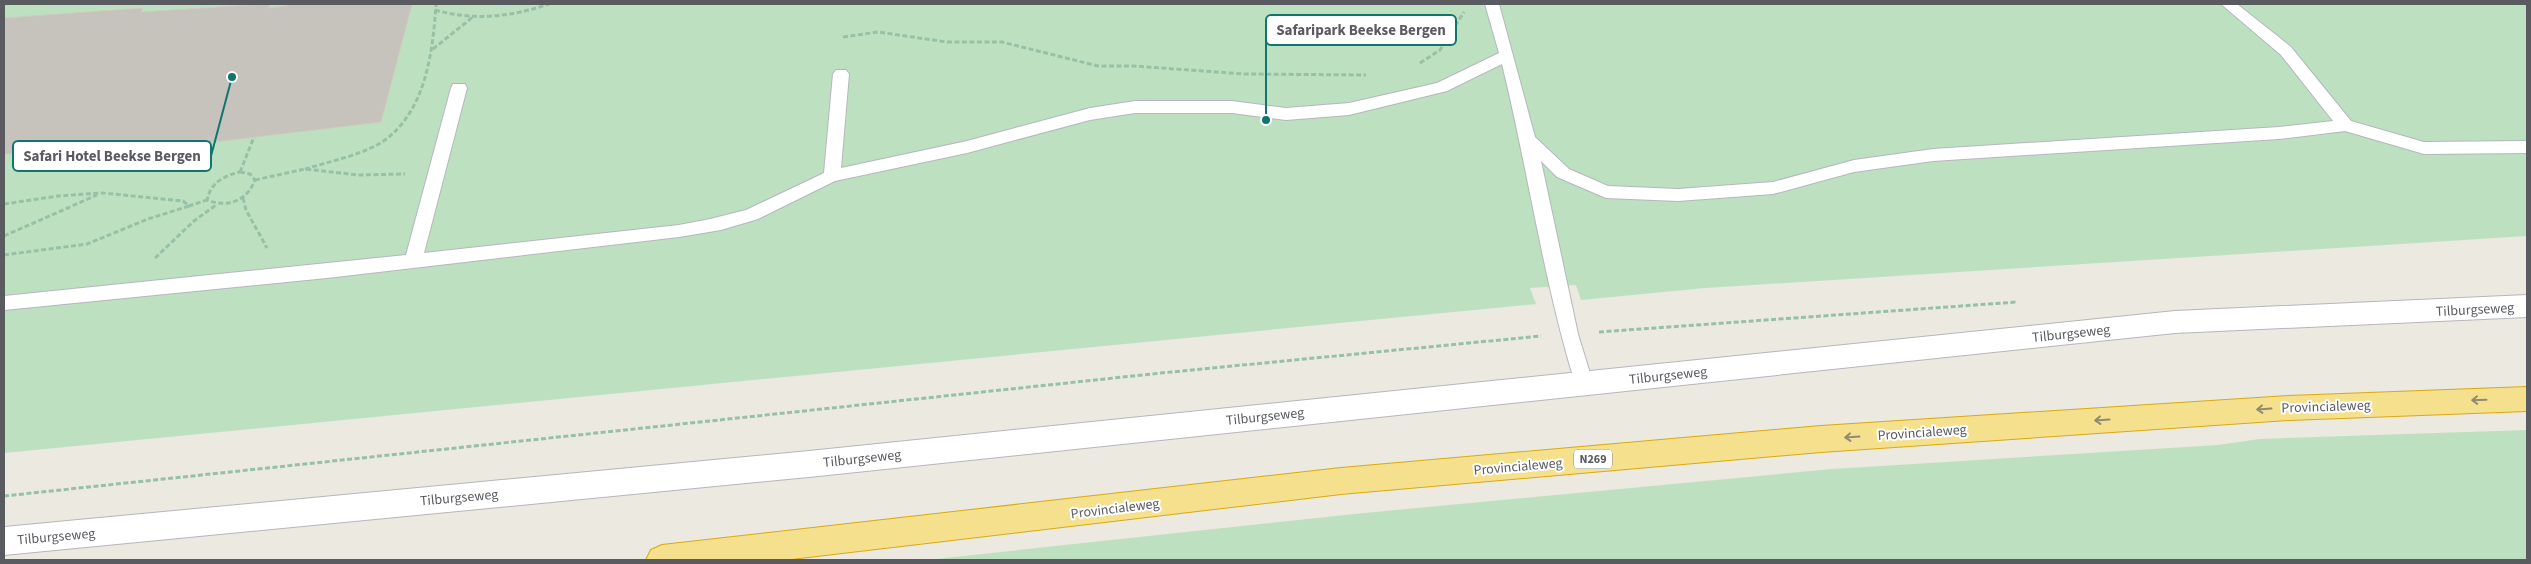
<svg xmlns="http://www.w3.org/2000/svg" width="2531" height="564" viewBox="0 0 2531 564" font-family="'Source Sans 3',sans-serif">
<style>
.green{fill:#bde1c0}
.building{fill:#c6c3bd;stroke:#cfcbbf}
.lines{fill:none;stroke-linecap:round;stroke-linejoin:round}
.lane-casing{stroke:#b5b7bc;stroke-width:2}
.secondary-casing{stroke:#b4b6bc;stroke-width:2}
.highway-casing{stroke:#dba910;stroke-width:2}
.path{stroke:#97c1a6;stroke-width:3;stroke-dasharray:5 2.5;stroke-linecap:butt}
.lane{fill:#fff;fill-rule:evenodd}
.secondary{fill:#fff;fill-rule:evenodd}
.highway{fill:#f5e18d;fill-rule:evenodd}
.oneway{stroke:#908a70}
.labels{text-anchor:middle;stroke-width:4;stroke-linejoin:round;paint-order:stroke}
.shield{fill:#fff;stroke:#8b8c90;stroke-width:1}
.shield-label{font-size:12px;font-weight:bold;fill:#595b60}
.street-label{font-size:14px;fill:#595b60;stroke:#fff}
.leader{fill:none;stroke:#0f766e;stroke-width:2}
.callout-dot{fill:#0f766e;stroke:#fff;stroke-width:2}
.callout{fill:#fff;stroke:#0f766e;stroke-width:2}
.callout-label{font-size:15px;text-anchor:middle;font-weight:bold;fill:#595b60}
</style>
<rect width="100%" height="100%" fill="#ebe9e0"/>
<path class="green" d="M4,4H2527V236L1705,288L1581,300L1576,285L1530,288L1536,304L4,453Z
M2527,430V560H926L1364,513L1832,469L2218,445L2260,439Z"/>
<path class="building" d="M265,4H270L268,8L287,6L288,4H412L381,122L198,144L199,140L4,154V18L143,8L141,12Z"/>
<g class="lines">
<defs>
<path id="lane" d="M1485,4H1499L1535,137L1569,169L1608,186L1678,189L1773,182L1854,160L1933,149L2279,127L2333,121L2281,55L2221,4H2237L2291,47L2351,121L2424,142L2527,141V153L2424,154L2345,131L2279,139L1933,161L1854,172L1773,194L1678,201L1606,198L1557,177L1541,161L1578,334L1593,383L1591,388L1584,391L1577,388L1575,383C1543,279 1528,170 1502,64L1447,91L1349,115L1286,120L1232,113H1135L1090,120L967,153L835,181L758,219L721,230L679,237L327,278L4,310V296L406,255L451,88L453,84H465L467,88L424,253L679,225L710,219L746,210L824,173L833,74L836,70H846L849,74L841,168L967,141L1090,108L1135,101H1232L1286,108L1349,103L1437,83L1499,53Z"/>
<path id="secondary" d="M2527,295V317L2175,333L809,477L4,555V527L809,451L2175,311Z"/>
<path id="highway" d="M2527,387V411L2289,420L1821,452L1341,494L783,560H646L651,550L662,545L1341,468L1821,426L2289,396Z"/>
</defs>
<use href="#lane" class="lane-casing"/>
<use href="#secondary" class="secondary-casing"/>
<use href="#highway" class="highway-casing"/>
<path class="path" d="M435,10C474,21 511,17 549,4
M843,37L878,32L947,42H1002L1098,66H1134L1244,74L1366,75
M433,49L474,16
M1420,63L1440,50L1464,12
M305,169C328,162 366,154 385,140C426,110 433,51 436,4
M240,172L250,174L255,180C247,201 228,208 207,200C211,182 224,176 240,172Z
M240,172L254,137
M255,180L305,169L358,175L405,174
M243,198L246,210L267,248
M4,204L58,196L102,193L183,201L189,206L207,200
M4,236L97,195
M4,255L87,244L148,219L189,206
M155,258L194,221L216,205
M1599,332L2017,302
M4,496L1161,373L1541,336"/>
<use href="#lane" class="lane"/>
<use href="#secondary" class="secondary"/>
<use href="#highway" class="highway"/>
</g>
<defs><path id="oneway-shaft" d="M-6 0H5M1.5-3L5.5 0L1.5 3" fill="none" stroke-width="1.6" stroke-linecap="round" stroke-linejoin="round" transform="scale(1.25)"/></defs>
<g class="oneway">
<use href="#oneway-shaft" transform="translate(2479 400) rotate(178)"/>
<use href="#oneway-shaft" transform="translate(2264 409) rotate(176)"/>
<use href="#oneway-shaft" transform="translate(2102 420) rotate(176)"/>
<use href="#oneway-shaft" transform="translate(1852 437) rotate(176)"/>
</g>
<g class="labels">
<rect class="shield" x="1574" y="449.5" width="38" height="19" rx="4"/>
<g class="shield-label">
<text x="1593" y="463">N269</text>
</g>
<g class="street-label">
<text transform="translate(2475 309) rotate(-3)" y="5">Tilburgseweg</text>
<text transform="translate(2071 333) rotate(-6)" y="5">Tilburgseweg</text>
<text transform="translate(1668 375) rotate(-6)" y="5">Tilburgseweg</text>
<text transform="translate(2326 406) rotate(-2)" y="5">Provincialeweg</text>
<text transform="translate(1265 416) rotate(-6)" y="5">Tilburgseweg</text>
<text transform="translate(1922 432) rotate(-4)" y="5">Provincialeweg</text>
<text transform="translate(862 458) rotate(-6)" y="5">Tilburgseweg</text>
<text transform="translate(1518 466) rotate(-5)" y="5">Provincialeweg</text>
<text transform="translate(459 497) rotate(-5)" y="5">Tilburgseweg</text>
<text transform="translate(1115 508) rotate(-7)" y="5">Provincialeweg</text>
<text transform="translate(56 536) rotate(-5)" y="5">Tilburgseweg</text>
</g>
</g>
<path class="leader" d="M1266 120L1266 30M232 77L211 156"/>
<g class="callout-dot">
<circle cx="1266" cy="120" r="5"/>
<circle cx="232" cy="77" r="5"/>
</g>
<g class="callout">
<rect x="1266" y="15" width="190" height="30" rx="5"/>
<rect x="13" y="141" width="198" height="30" rx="5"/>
</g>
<g class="callout-label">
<text x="1361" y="35">Safaripark Beekse Bergen</text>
<text x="112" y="161">Safari Hotel Beekse Bergen</text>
</g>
<rect width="2531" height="564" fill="none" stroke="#595b60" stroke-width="10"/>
</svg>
